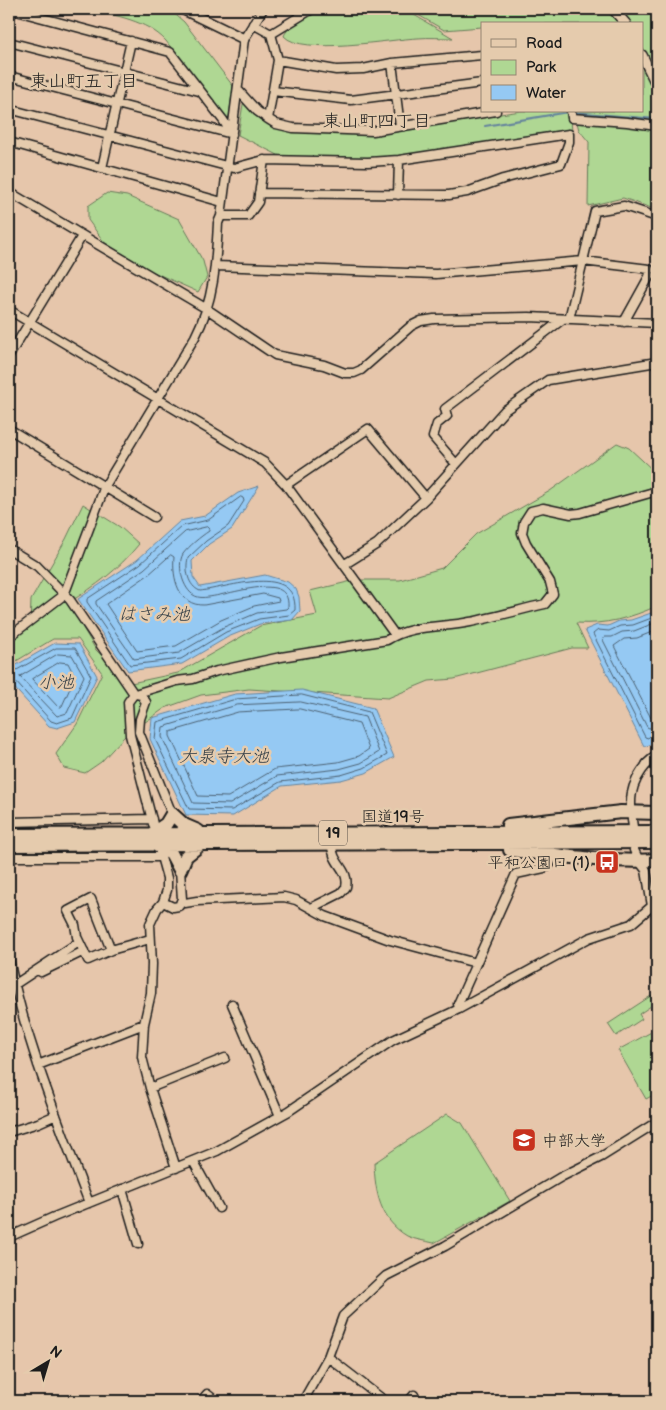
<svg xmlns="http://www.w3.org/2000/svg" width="666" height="1410" viewBox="0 0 666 1410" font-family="'Balsamiq Sans','Klee One',sans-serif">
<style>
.green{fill:#afd793;stroke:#667a58}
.water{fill:#95c9f3;stroke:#65849d}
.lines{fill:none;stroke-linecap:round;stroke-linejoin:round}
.shore{stroke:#4c6172;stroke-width:1}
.stream{stroke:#65849d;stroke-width:2}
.minor-casing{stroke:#1c1c1c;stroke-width:11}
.tertiary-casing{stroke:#1c1c1c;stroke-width:12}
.trunk-casing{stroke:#1c1c1c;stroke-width:16}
.minor{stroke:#e5cbad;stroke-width:8}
.tertiary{stroke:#e5cbad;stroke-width:9}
.trunk{stroke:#e5cbad;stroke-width:12}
.labels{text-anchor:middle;stroke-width:5;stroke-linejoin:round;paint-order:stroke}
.shield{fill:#e5cbad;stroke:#585048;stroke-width:1}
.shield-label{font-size:15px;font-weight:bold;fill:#1c1c1c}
.street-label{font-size:16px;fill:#1c1c1c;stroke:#e5cbad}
.poi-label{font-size:16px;fill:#1c1c1c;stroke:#e5cbad;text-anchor:end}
.neighbourhood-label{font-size:18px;fill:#1c1c1c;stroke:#e5cbad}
.water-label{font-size:18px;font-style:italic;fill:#343f47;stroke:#e5cbad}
</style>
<rect width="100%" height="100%" fill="#e6c6ab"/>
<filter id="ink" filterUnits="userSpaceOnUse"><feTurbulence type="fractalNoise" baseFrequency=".02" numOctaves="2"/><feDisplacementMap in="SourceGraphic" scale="10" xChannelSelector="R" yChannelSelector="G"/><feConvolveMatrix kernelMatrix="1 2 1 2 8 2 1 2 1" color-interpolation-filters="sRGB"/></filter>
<g filter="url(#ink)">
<path class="green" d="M89,9H169L184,22L233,86L229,117L225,119L166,41C146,20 116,16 89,9Z
M320,9H404L453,38C441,38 429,37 418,38C392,39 301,56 284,36C287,26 310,14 320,9Z
M408,9H657V210L623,198L588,206L589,142L579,130L574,111H642V24H482V27L444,30Z
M246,103L272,125L378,132L521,111H570L572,131L394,158L370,160L282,157L238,135L243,104Z
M107,193L127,196L179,219L203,261L207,277L198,292L140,266L104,242L88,220V206Z
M617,443L629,448L657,474V606C630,618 606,625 576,623L588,648H572L454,679L429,681L388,698L249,689L201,695L165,708L124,737L101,762L85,773L64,768L56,754L77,724L102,673L78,639H53L13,663L9,662V643L30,627L31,600L66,539L83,504L120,527L139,544C117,571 97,585 68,603L96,650L131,683L178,673L260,626L317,615L310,591L356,580H400L442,568L476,534L550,491Z
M657,992V1002L639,1014L642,1019L616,1036L608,1024Z
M657,1029V1093L646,1099L618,1050Z
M447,1114L462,1123L510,1201L434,1243C426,1241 415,1240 407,1236C380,1220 375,1192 374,1163Z"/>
<path class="water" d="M259,486L232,529L209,544L192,561L193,577L200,587L265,575L288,582L296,589L299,597L300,611L292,620L260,624L228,637L182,664L128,671L78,599L137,560L180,521L205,516L238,493Z
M657,611V736L651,745L644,746L585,630L597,625L608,626L619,621L631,620Z
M55,643L79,644L97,676L75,722L57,728L49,726L9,682V665L13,667Z
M302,690L373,708L394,757L366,773L341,780L282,786L233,816L186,815L150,739L152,718L235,694Z"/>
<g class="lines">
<path class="shore" d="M241,497L243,498L244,501L228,526L206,541L188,558C185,570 188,586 200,591C227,588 297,562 295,610L289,615L259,619L226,632L181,659L130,665L87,602V599L140,564L182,526L208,520Z
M207,527L209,529V531C200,537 189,546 183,554C176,566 184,594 198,597C216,602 291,566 288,607L286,609L257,613L224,627L179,653L134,659L96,604V601L144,569L185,532Z
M171,555L174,557C172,577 178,606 204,605L263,594L278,598L279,601L254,606L221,620L176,646L137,651L106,604L148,575Z
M657,616L633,625L620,626L609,631L598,630L593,634L645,737L648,738L653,733L657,732
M657,622L634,631L622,632L612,637H605L603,640L647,727L649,728L657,726
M657,630L637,638L624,639L614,646L651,718L657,719
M58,654L72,655L84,676L67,713L57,716L20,677Z
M60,662L68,663L75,677L62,706L59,708L32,679Z
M9,670L15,671L56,648H75L91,676L72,718L57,723L51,721L14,680L9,679
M302,695L369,712L387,755L364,768L341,775L280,782L232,810L189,809L155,739L157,722L236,699Z
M301,702L365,717L379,752L361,763L339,769L277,776L230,804L193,803L162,737L163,727L237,705Z
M300,709L359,724L369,749L359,756L338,762L275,769L228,797L198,796L170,736V732L238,712Z"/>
<path class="stream" d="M572,112L657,119
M485,126L568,112"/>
<defs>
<path id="minor" d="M9,9L170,52L223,120L232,134
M9,21L12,9
M253,24L271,34L278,60L268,119
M271,34L312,9
M9,42L199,91
M278,60L336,70L363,69L392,63L482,55
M392,63L400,126
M9,76L232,134
M238,90L257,111L268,119L276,124L293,128L373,131L496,111
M273,91L351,100L482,83
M9,109L234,168L264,160L368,162L399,160L569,134V142L561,164L503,179L467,192L449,195L259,193
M571,111L572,118L627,122L657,126
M9,142L222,202
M102,168L131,41
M9,192L207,309L275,355L324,365L345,373H354L361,370L411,326L421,321L434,319L529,317L657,323
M398,195L399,160
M221,216H248L258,202L264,160
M216,266L436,274L583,261L649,269L650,275L624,322
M9,310L265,463L286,485L395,635
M569,319L595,211L624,206L657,217
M9,356L82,236
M9,429L154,517
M456,464L433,437L437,424L447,416L445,409L563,319
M286,485L368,429L426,498
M9,549L37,566L70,600L134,694
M345,564L377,544L426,498L505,410L548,380L657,362
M9,637L64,595L105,486L195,337C214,301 216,263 218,223L221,216L244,39L263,9
M138,693L177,681L193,679L217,671L281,657L387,640C412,624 442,628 470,622C495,617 519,610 545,604L553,594L550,582L526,543L522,533L524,522L531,511L543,508L571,514L580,513L657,491
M134,694L128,702L130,735L153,824
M136,694L141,695L146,702L140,719L139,732L172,814
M9,822L152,819
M633,827C629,801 629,785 647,764
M634,850L639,861L646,870L652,906
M160,853L167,878V890L163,902L157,909L150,924L152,964L151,993L144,1024L142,1057L150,1088L176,1168
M9,857H161
M181,901L185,903L197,901L284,897L296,900L325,916L390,940L476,963
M163,902L173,907L179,906L182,899L180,870
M311,908L341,893L346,887C350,869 331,864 332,843
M111,950L91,899L68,911L75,925L77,937L88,960L111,950L150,939
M9,959C26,1043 59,1123 89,1203
M41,972L84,951
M14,985L79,942
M232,1004L280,1116
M459,1009L458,1004L516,874L544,868L550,864L553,856
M38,1065L144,1024
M150,1088L225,1058
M9,1132L38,1123L56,1115
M193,1161L219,1208
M122,1189L138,1244
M9,1237L54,1217L217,1151L289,1111L393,1040L459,1009L589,938L631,924L652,906L657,907
M328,1357L385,1401
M201,1401L207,1394L216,1401
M303,1401L328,1357L343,1316L386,1276L445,1246L561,1177L601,1157L657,1122
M409,1401L414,1395"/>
<path id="tertiary" d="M182,9L244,39
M613,9L626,24
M642,55L657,86
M647,764L657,755"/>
<path id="trunk" d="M508,825L621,812L657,813
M153,833L166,824L172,814L184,825L198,831
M9,835L657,832
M9,845L657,842
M157,846L171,853L180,870
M510,850C559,855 608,863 657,860
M180,870L186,856L201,844"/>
</defs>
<use href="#minor" class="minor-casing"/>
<use href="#tertiary" class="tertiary-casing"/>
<use href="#trunk" class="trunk-casing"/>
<use href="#minor" class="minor"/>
<use href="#tertiary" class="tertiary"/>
<use href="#trunk" class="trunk"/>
</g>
</g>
<defs>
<symbol id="bus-square" viewBox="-11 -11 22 22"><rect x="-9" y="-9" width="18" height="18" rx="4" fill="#c8321e" stroke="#e5cbad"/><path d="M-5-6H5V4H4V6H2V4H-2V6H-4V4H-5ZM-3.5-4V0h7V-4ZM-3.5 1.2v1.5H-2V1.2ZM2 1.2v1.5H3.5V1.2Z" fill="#fff"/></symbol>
<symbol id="university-square" viewBox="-11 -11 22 22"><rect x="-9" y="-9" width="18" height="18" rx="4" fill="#c8321e" stroke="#e5cbad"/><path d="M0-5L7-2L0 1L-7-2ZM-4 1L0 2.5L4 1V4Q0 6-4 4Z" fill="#fff"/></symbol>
</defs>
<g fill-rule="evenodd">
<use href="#bus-square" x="593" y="848" width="28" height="28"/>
<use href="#university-square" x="510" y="1126" width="28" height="28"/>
</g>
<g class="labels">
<rect class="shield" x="319" y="820.5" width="28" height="25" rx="4"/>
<g class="shield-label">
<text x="333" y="838">19</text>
</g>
<g class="street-label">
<text x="393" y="822">国道19号</text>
</g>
<g class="poi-label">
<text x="590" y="868">平和公園口 (1)</text>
<text x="542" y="1146" text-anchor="start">中部大学</text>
</g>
<g class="neighbourhood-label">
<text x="84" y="87">東山町五丁目</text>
<text x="377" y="127">東山町四丁目</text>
</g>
<g class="water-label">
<text x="154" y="620">はさみ池</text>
<text x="56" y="688">小池</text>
<text x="224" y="762">大泉寺大池</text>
</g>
</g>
<rect width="666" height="1410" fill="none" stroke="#e5cbad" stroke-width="30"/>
<rect x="15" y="15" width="636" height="1380" fill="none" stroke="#1c1c1c" stroke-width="2" filter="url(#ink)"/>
<rect x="481" y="22" width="162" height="90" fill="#e5cbad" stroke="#958573"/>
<rect x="491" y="39" width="25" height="8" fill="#e5cbad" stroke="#958573"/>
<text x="526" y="48" font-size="15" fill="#1c1c1c">Road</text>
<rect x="491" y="60" width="25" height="15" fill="#afd793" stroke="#958573"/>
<text x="526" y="72" font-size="15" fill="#1c1c1c">Park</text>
<rect x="491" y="85" width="25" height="15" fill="#95c9f3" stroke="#958573"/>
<text x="526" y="98" font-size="15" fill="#1c1c1c">Water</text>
<g transform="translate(48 1362) rotate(38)" stroke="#e5cbad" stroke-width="4" paint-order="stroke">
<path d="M0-4L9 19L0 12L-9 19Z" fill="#1c1c1c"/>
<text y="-8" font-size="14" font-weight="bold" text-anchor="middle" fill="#1c1c1c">N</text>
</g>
</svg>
